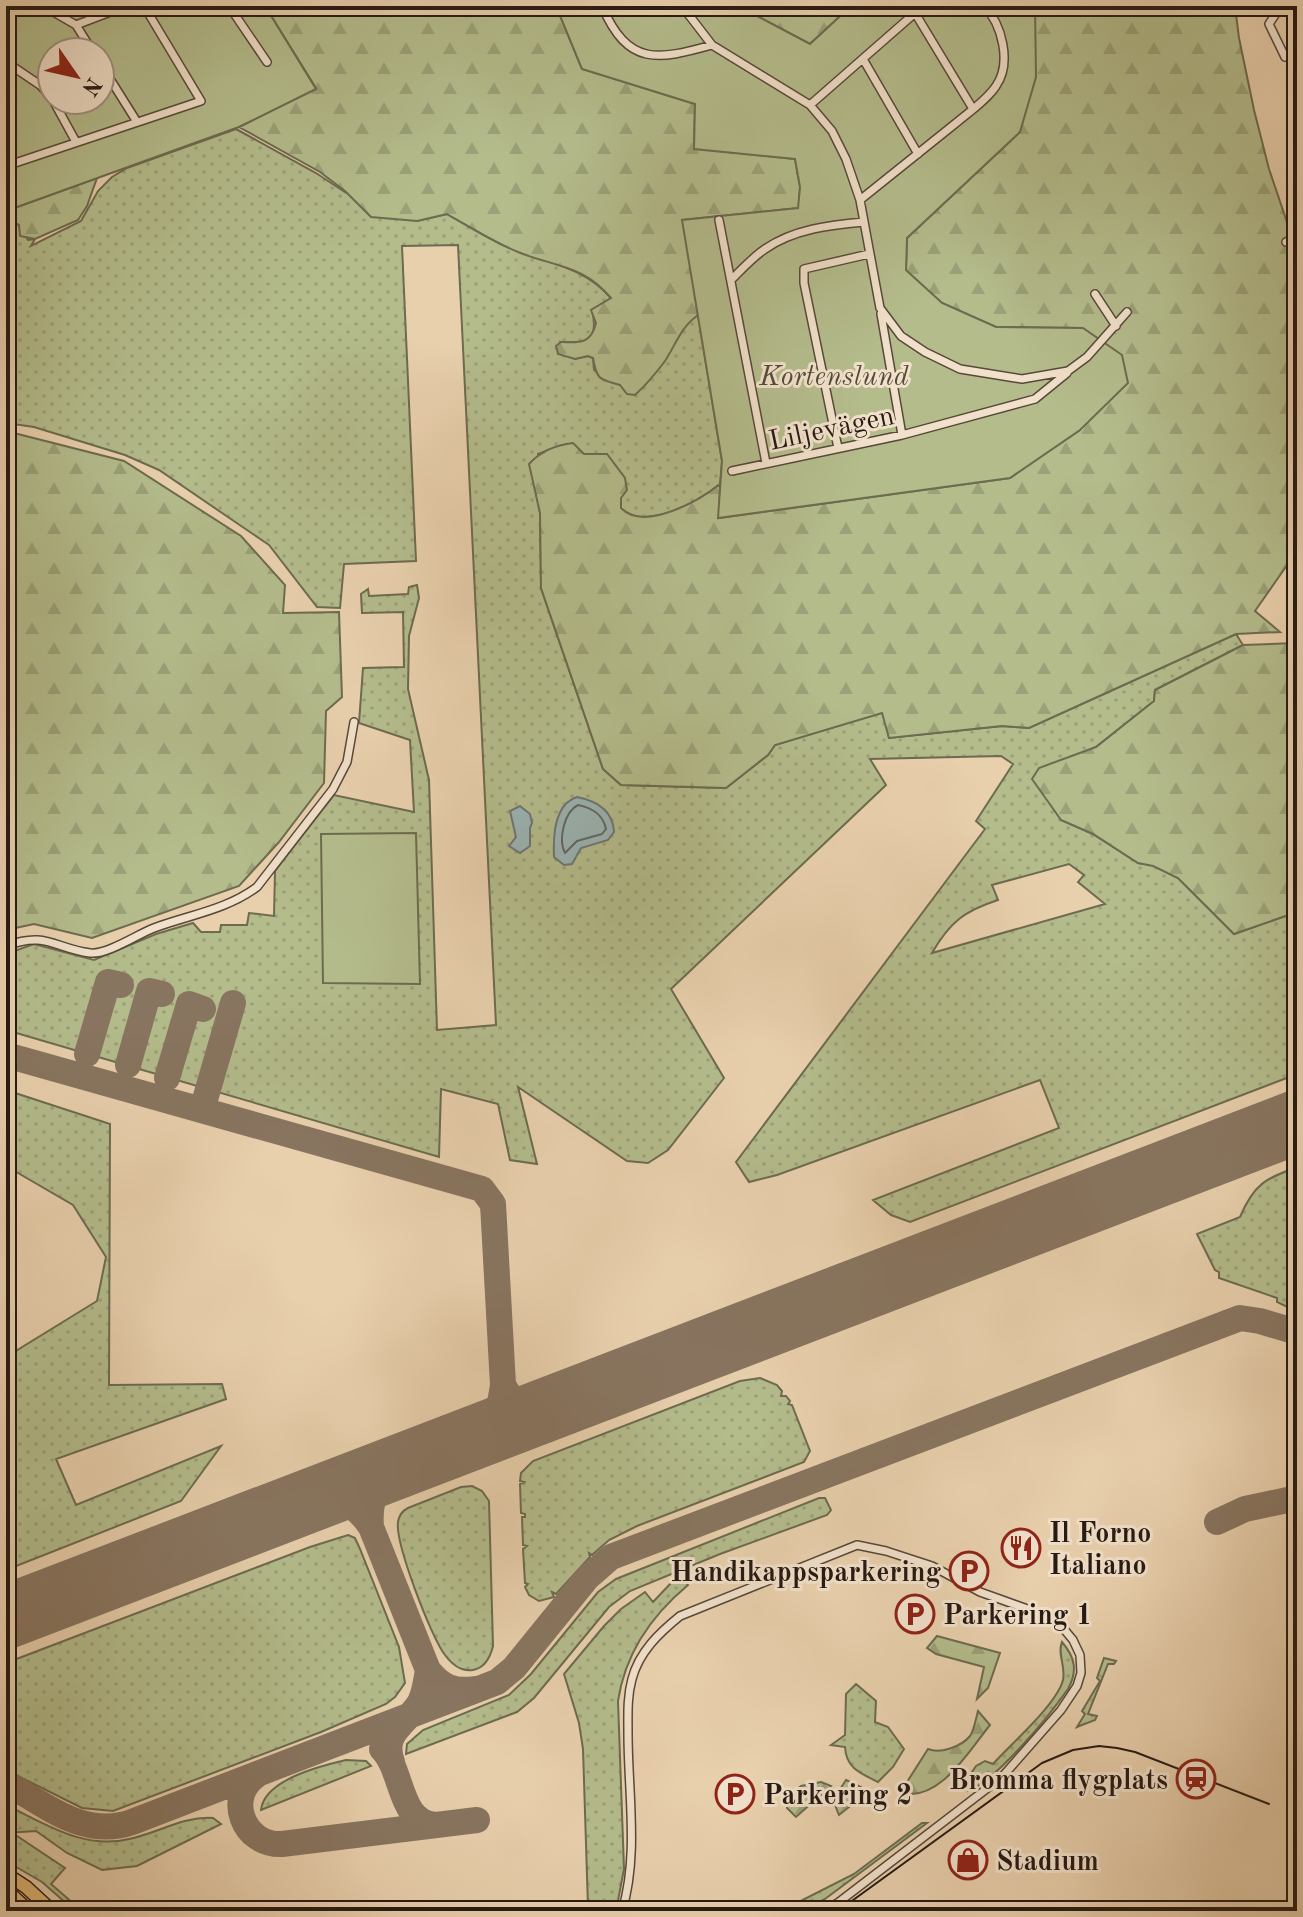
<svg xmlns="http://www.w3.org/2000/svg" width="1303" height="1917" viewBox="0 0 1303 1917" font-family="'Old Standard TT',serif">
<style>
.grass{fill:url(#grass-dots);stroke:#6d6b50;stroke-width:2;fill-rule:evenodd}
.forest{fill:url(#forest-firs);stroke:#6d6b50;stroke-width:2}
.garden{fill:#b4bc8c;stroke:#6d6b50;stroke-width:2;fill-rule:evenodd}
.water{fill:#9ab4b4;stroke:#6c7674;stroke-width:2}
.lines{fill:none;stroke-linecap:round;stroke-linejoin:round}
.shore{stroke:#606764;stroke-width:2}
.taxiway{stroke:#887560;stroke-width:26}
.runway{stroke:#887560;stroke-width:64}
.minor-casing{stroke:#57483a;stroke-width:10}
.primary-casing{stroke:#261a14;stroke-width:15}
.minor{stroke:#f1e0ca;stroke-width:7}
.primary{stroke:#e4b876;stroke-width:12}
.tram{stroke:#261a14;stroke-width:2}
.labels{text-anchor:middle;stroke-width:6;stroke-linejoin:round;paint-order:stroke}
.park-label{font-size:28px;font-style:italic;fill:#514b38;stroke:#f1e0ca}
.street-label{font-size:28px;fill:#261a14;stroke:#f1e0ca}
.poi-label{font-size:28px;font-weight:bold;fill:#261a14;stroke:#f1e0ca;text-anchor:start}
</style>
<defs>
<pattern id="grass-dots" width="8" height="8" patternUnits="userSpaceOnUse" patternTransform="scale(2)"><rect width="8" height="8" fill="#b4bc8c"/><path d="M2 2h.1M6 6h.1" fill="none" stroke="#9ba178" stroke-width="1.8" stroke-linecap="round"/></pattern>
<pattern id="forest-firs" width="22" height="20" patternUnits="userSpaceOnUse" patternTransform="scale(2)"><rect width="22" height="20" fill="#b4bc8c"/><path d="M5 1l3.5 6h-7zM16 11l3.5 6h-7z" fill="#9ba178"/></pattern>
</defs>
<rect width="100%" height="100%" fill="#e9d0ad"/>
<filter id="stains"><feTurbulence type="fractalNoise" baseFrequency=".0025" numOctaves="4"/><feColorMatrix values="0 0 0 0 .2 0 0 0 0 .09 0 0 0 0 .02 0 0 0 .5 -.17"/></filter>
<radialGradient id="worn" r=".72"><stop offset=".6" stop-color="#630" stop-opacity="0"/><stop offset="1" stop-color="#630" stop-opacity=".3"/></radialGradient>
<path class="grass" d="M236,129L316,173L345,192L417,221L447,214C467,225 486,238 507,247C545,263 582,265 611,298L592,310C599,340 588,344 561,342L575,359L588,356L593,358L594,370L620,385L644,386L664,362L685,324L698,315L722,461L720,484C699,501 644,532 621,508V498L607,454H584C566,439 556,448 538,454L536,493L540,513L541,588L603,769L621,785L726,788L768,755L775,745L883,712L889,738L1002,726L1029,728L1236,634L1243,645L1155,690L1154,701L1096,747L1074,757L1061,820L1093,834L1138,863L1153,865L1178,878L1234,934L1297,912V1074L910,1222L891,1215L873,1200L1059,1128L1040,1080L777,1175L749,1182L736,1162L985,829L976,821L1013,764L1001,756L870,759L886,785L671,989L724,1078L668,1150L648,1163L627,1161L518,1087L537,1164L510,1160L498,1104L441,1089L439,1157L6,1030V954L34,944L94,960L156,934L193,923L201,932H220L221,925H247L249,913L274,916L275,871L334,795L414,812L410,740L359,723L363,668L404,667L403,612L362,613L361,594L368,589L369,596L408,594L409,587L417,585L419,598L409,636L408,689L429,780L437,1030L496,1025L458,245L402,246L416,561L344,564L340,608L317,607L269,545L159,470L125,455L34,427L6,423V218L19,225L28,240L35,239L31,246L81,221L98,191L112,177L127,168ZM1069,864L1084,875L1078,882L1105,904L932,953C950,922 964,911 998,900L992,885Z
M6,1090L110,1124L109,1385L222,1384L226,1399L56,1459L76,1505L221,1446L181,1501L6,1570V1357L97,1301L106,1257L73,1205L6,1166Z
M1297,1167V1312L1277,1302V1298L1219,1278V1272L1215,1270L1197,1234L1240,1217C1254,1184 1265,1179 1297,1167Z
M760,1378L777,1385L782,1391L781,1396H786L790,1401L788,1404L792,1405L810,1451L804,1462L637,1526L609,1540L592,1555L589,1553L590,1557L556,1594L552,1592L554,1597L539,1601L529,1595L525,1587L528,1584L525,1583L523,1549L527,1546L523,1545L522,1517H525V1514L521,1513L520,1484L524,1482L520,1481L521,1473L533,1461L740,1381Z
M472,1486L482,1491L489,1501L493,1646C486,1675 462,1678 445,1655C431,1637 395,1543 398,1522C399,1515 402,1511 408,1508L461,1487Z
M819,1498H825L831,1510L827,1515L720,1554L630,1591L609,1607L534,1698L517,1712L406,1754L407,1744L423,1730L509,1695L531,1674L598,1592L616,1579Z
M348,1535L355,1538L360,1549L399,1647L405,1683L395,1697L386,1704L321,1732L113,1811L82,1808L6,1770V1663L310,1547Z
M683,1579L688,1585C652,1615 625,1654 618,1701L624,1869L616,1911H591L588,1907L583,1749L579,1723L564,1674L604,1626L621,1609L645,1592L653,1602L672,1582Z
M1062,1642C1075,1657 1078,1671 1068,1689C1049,1716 997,1780 968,1791L966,1781L976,1766L985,1761L993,1764C1011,1744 1057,1704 1063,1680C1066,1666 1057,1654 1062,1642Z
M1104,1658L1116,1661L1114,1664H1108L1088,1714L1097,1716L1095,1720L1077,1727L1085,1714L1082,1711L1100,1681L1097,1678Z
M856,1684L876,1701L875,1722L888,1727L904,1749L893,1767L878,1782C860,1773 846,1768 845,1747L831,1745L845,1735L846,1694Z
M346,1760L366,1761L371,1766L261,1810C264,1780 320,1766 346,1760Z
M6,1805C46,1824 84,1850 129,1839C158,1833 183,1816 213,1818L221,1824L137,1866L102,1870L67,1853L36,1831L6,1833Z
M922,1823H927L825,1899L803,1911H781L854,1874Z
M14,1834L65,1868L51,1884L82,1911H75L42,1882L6,1861V1835Z"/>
<path class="forest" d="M265,6H556L582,69L695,104L694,148L795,159L800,187L799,208L683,220L698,315C681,327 676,344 665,361C656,373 646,385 635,395L627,394L620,385C600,379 597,381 593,358L588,356L575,359L558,354L556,346L561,342C580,343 591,344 596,323L591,310L611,298C583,264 554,267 518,252C494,242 470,227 447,214L417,221L371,217L345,191L320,172L239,127L316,88Z
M738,6H851L810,44Z
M1035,6H1235L1239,38L1254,110L1269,169L1297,252V559L1290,561L1255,611L1280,632L1236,634L1029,728L1002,726L889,738L882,713L775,745L768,755L726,788L621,785L603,769L541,588L540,513L529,464C541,451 555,445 573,443L584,454H607L625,478L627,490L621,498V508C644,532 699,501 720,484L719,518L1010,478L1080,430L1082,328L996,327L942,303L906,271L907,238L1020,132Z
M97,178L87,206L78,220L35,239L20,236L19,225L6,218V211Z
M6,431L124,461L241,536L285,585L283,613L339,612L342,697L326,711L324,783L279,842L239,886L92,938L34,924L6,930Z
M1297,643V912L1234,934L1178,878L1153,866L1138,863L1093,834L1061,820L1032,779L1039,768L1096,747L1154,701L1155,690L1243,645Z
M937,1636L1000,1653L988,1688L977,1699L984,1667L936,1654L927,1648Z
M978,1711L990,1725C969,1751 939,1803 900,1793L928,1749C940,1754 961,1747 970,1736C974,1731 976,1718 978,1711Z
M846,1780L861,1787L867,1793L839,1815L833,1800Z
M821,1782L831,1786L796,1817L787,1808L786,1799L801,1786Z"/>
<path class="garden" d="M6,6H265L316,89L239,127L6,211ZM52,52H100V100H52Z
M556,6H738L810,44L851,6H1035L1036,77L1020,132L907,238L906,270L942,303L996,327L1083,328L1122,355L1128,383L1080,430L1010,478L718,518L722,461L682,220L798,208L800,187L795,159L694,149L695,104L582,69Z
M416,833L420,984L323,983L321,834Z"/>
<path class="water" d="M577,797C597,801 613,810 614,832L608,840L581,848L572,864L564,865L554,857C553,836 554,804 577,797Z
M520,806L530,814L532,823L530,828V846L520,853L509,846L516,837L510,811Z"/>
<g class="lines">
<path class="shore" d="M578,805C592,808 603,814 606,829L602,834L577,841L565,853C558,840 564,812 578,805Z"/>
<path class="taxiway" d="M87,1054L108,982L121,985
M6,1055L482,1189L493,1204L503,1385
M128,1065L149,991L162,994
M167,1078L189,1004L203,1009
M202,1110L233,1003
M476,1437C497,1419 499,1413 503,1385C516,1407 524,1414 550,1408
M320,1496C345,1500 357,1506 371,1527C369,1502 375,1487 393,1469
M1217,1522L1245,1509L1297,1498
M371,1527L428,1670
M382,1749C404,1771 398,1823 436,1825
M392,1762C381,1732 407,1724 420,1702C425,1692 426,1681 428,1670C441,1687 454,1692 475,1689
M258,1774C224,1796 243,1846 282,1844L477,1820
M6,1783C46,1805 84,1839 132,1822L497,1682L514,1668L587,1578L611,1557L1240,1318L1260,1321L1297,1332"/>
<path class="runway" d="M6,1617L1297,1122"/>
<defs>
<path id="minor" d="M43,6L76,25L126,6
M229,6L267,62
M602,6C628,67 658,60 712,45
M682,6L712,45L810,105L832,131L846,159L860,200L880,308L901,336L925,352L960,369L1022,379L1068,371L1087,357L1127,312
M1281,6L1269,24L1285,57
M915,13L973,109
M76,25L93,52
M863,59L918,154
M6,62L40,85L52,98
M100,63L137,122
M53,100L76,142
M810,105L923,6
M6,166L201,101L144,6
M860,200C892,174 924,149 956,123C969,112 987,100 996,86C1012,63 1002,24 984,6
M719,220L766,463
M1286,242L1297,238
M732,279C742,269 753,257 765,249C794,229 830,225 864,222
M1095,294L1116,326
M881,314L902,435
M838,448L804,283V269L869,254
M732,471L902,435L1035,399L1067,373
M6,946C46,931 54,948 90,953C107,955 138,934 154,928C189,915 226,910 257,887L333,789L347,762L354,722
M622,1911C639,1855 628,1792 628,1734C628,1715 627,1697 632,1679C639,1652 659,1633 680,1616L857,1545L886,1551L932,1566L980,1592L1047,1616L1063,1628L1073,1640L1080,1655L1081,1673L1077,1686L1061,1710L1002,1777L839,1902L824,1911"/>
<path id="primary" d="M6,1874L26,1887L52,1911
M6,1890L29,1911"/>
</defs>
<use href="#minor" class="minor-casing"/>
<use href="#primary" class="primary-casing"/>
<use href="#minor" class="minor"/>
<use href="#primary" class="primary"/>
<path class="tram" d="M838,1911L1042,1763L1073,1750L1099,1746L1117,1748L1135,1752L1269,1804"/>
</g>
<defs>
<symbol id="restaurant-ring" viewBox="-11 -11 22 22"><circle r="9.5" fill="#f1e0ca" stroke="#8f2418" stroke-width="1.5"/><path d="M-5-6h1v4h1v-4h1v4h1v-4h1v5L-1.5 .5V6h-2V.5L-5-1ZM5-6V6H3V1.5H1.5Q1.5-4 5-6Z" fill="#8f2418"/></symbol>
<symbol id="parking-ring" viewBox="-11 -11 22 22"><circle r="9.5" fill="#f1e0ca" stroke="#8f2418" stroke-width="1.5"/><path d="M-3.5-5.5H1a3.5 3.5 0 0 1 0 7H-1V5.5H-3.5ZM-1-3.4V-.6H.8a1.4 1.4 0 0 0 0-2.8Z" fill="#8f2418"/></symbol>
<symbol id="station-ring" viewBox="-11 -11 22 22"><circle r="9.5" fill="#f1e0ca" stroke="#8f2418" stroke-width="1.5"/><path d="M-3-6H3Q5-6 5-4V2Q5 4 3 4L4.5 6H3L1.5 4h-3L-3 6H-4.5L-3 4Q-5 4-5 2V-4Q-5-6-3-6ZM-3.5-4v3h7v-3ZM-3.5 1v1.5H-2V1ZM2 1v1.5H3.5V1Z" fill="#8f2418"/></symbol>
<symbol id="shop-ring" viewBox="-11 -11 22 22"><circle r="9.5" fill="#f1e0ca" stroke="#8f2418" stroke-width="1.5"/><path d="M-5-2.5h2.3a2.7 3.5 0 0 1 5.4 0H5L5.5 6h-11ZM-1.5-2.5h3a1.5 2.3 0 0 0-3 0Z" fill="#8f2418"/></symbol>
</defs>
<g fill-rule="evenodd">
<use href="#restaurant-ring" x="999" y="1526" width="44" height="44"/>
<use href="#parking-ring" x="947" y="1549" width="44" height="44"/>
<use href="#parking-ring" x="893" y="1592" width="44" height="44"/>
<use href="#station-ring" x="1174" y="1757" width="44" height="44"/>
<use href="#parking-ring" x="713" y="1772" width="44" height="44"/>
<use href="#shop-ring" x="946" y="1838" width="44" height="44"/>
</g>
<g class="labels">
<g class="park-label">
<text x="834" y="385">Kortenslund</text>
</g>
<g class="street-label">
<text transform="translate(831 427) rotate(-12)" y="10">Liljevägen</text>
</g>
<g class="poi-label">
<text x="1049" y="1542">Il Forno<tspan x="1049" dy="32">Italiano</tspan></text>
<text x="941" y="1581" text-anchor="end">Handikappsparkering</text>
<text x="943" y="1624">Parkering 1</text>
<text x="1168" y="1789" text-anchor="end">Bromma flygplats</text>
<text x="763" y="1804">Parkering 2</text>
<text x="996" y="1870">Stadium</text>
</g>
</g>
<rect width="1303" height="1917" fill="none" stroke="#e9d0ad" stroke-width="32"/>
<rect x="8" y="8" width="1287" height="1901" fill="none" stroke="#261a14" stroke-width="4"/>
<rect x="16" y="16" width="1271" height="1885" fill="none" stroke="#261a14" stroke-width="2"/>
<g transform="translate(76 76) rotate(124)"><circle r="38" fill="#f1e0ca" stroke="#a09181" stroke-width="2"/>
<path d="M0-6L14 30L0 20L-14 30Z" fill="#8f2418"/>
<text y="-12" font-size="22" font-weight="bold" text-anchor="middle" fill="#261a14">N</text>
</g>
<rect width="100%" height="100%" filter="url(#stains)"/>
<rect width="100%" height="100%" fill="url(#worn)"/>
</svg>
